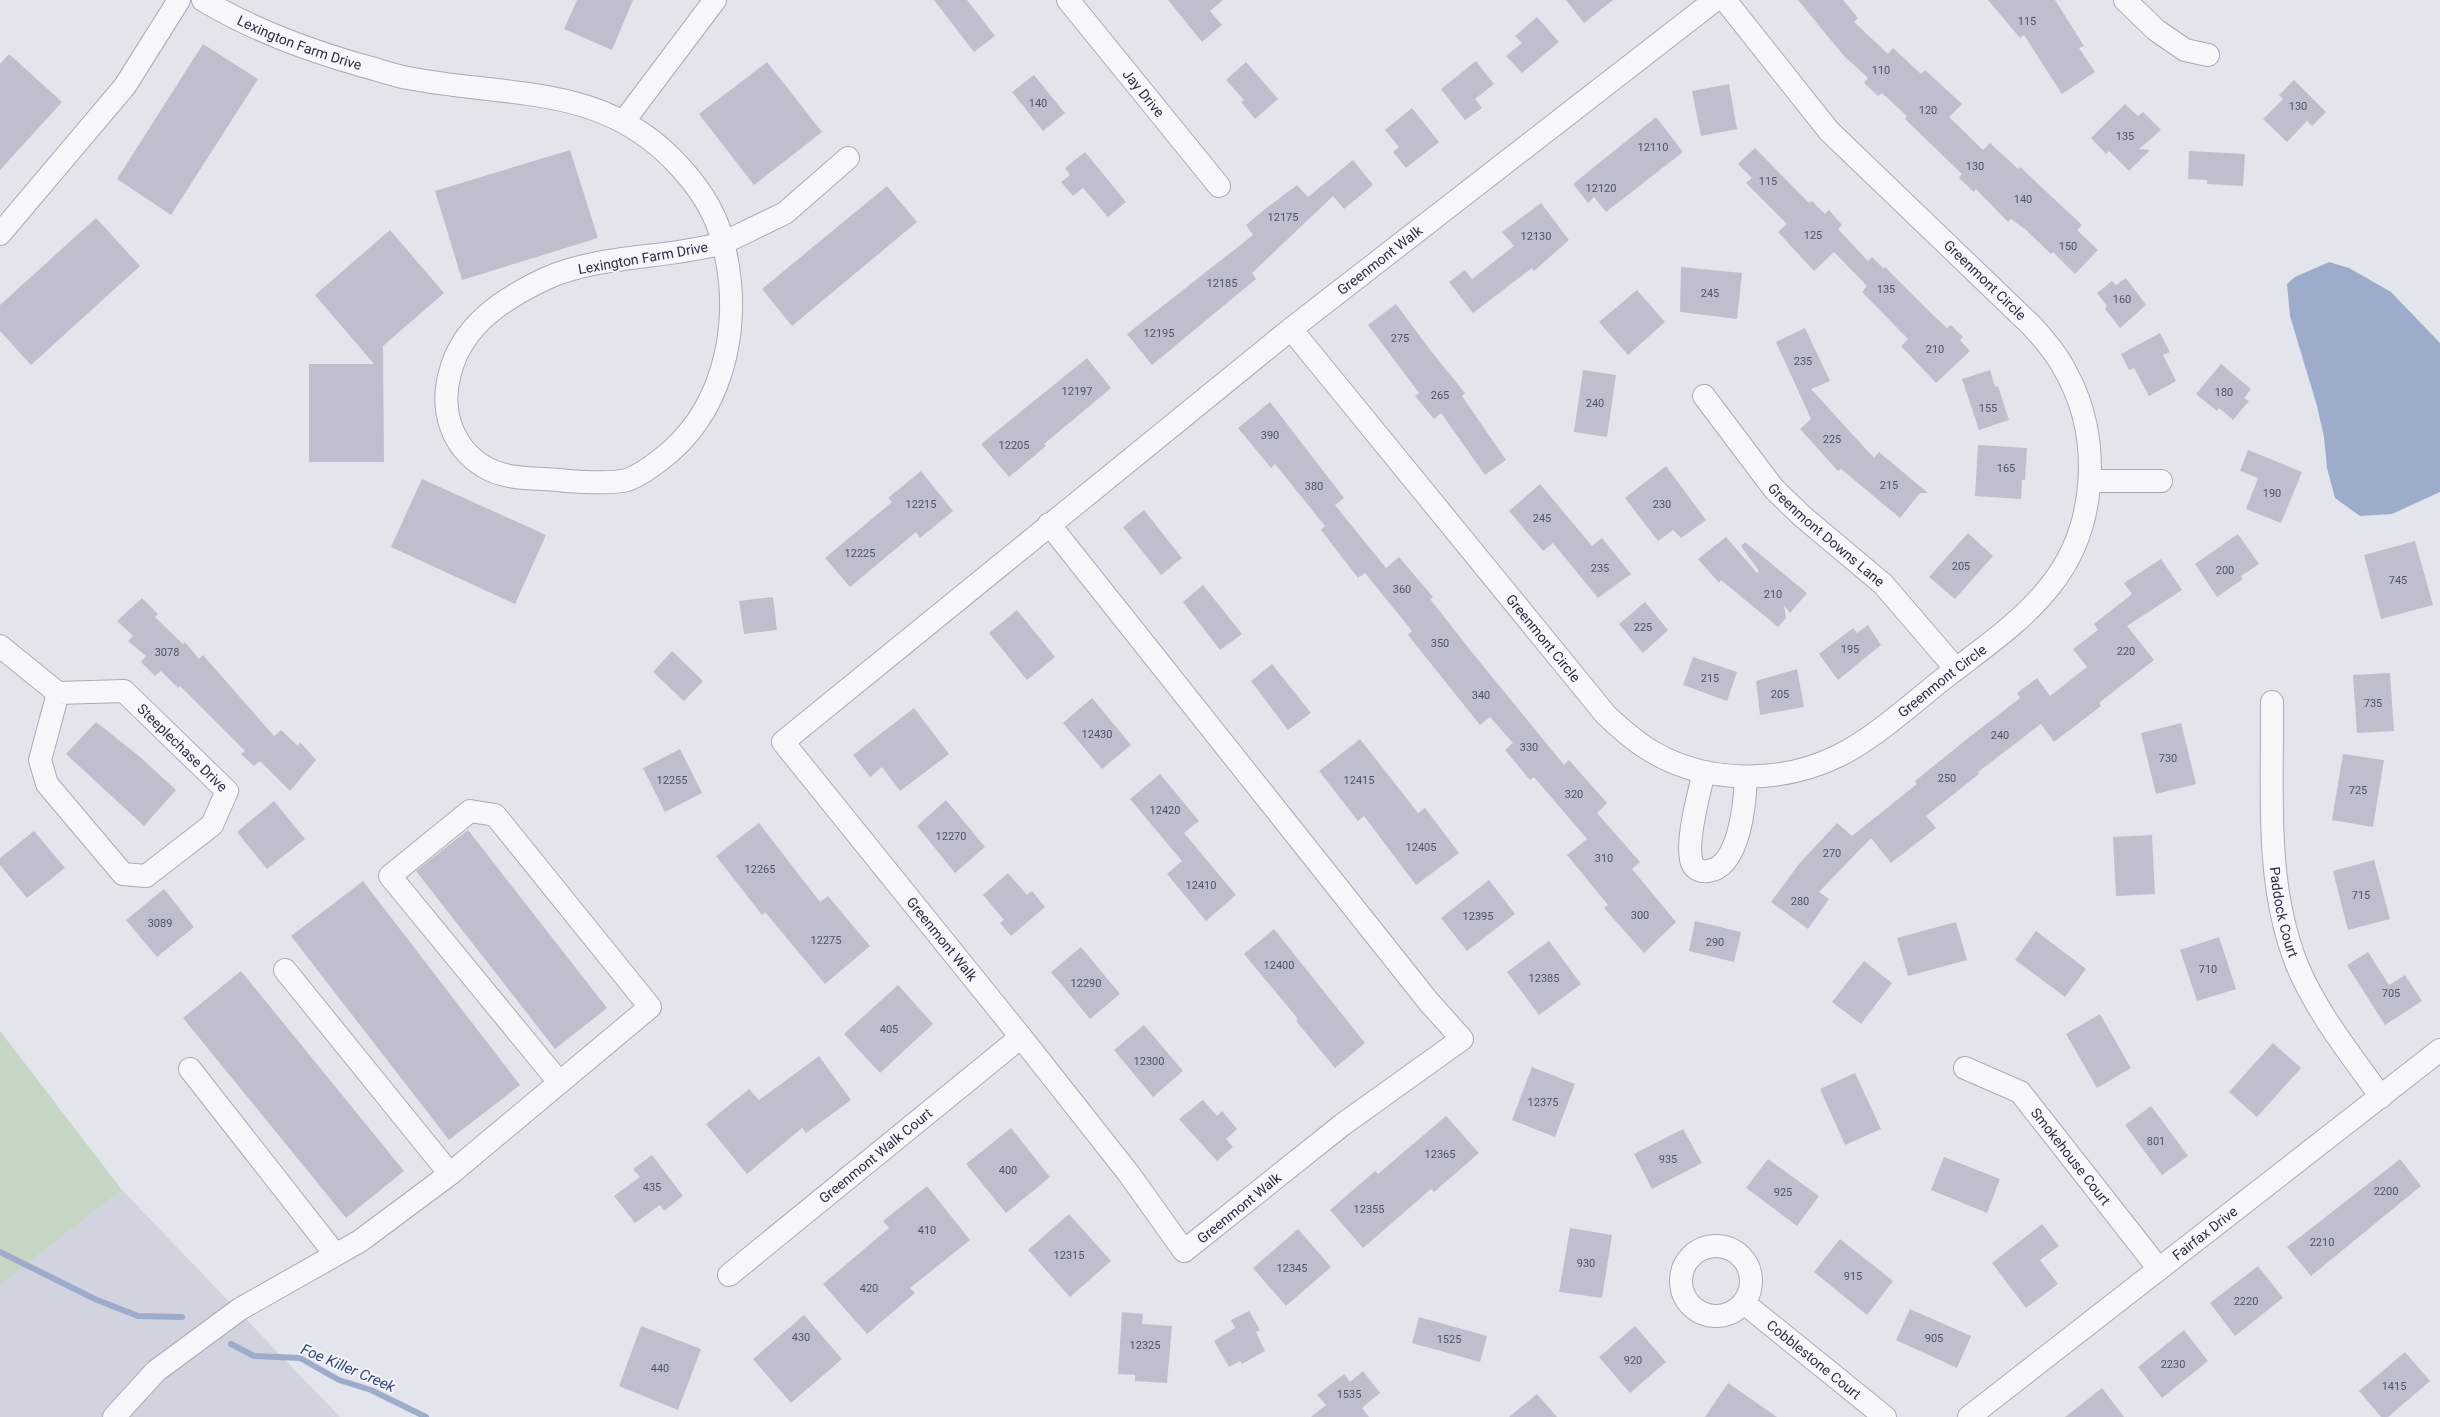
<svg xmlns="http://www.w3.org/2000/svg" width="2440" height="1417" viewBox="0 0 2440 1417" font-family="Roboto,sans-serif">
<style>
.built{fill:#d1d4de}
.green{fill:#c6d6c4}
.water{fill:#9eaccc}
.lines{fill:none;stroke-linecap:round;stroke-linejoin:round}
.stream{stroke:#9eaccc;stroke-width:6}
.building{fill:#bdc0cc}
.street-casing{stroke:#a8abb7;stroke-width:24}
.street{stroke:#f6f7fa;stroke-width:22}
.labels{text-anchor:middle;stroke-width:4;stroke-linejoin:round;paint-order:stroke}
.number-label{font-size:11px;fill:#4f5367}
.street-label{font-size:14px;fill:#2a2f45;stroke:#f3f5f9}
.water-label{font-size:15px;font-style:italic;fill:#33467a;stroke:#f3f5f9}
</style>
<rect width="100%" height="100%" fill="#e3e5ec"/>
<path class="built" d="M122,1190L340,1417H0V1285Z"/>
<path class="green" d="M0,1031L122,1190L0,1285Z"/>
<path class="water" d="M2329,262L2349,268L2391,292L2440,343V492L2392,514L2360,516L2335,498L2327,468L2324,437L2317,406L2290,316L2287,284L2295,277Z"/>
<g class="lines">
<path class="stream" d="M0,1252L97,1300L138,1316L182,1317
M231,1344L254,1356L300,1358L339,1380L371,1390L426,1417"/>
</g>
<path class="building" d="M577,0H633L612,50L564,29Z
M934,0H967L995,36L974,52Z
M1168,0H1223L1210,11L1222,25L1202,42Z
M1566,0H1613L1584,23Z
M1798,0H1843L1858,18L1854,22L1888,54L1893,48L1921,74L1925,70L1962,104L1949,117L1983,150L1990,143L2018,169L2020,167L2082,225L2077,230L2098,250L2075,274L2053,252L2051,254L2026,230L2011,219L2008,222L1976,189L1974,192L1959,178L1962,174L1905,119L1907,116L1882,93L1878,96L1864,83L1868,78L1844,56Z
M1988,0H2055L2084,46L2079,48L2095,72L2062,94L2024,35L2020,38Z
M1537,17L1559,42L1522,73L1506,56L1522,43L1515,36Z
M203,44L258,79L171,215L117,179Z
M9,54L62,102L0,170V64Z
M1476,61L1494,84L1475,99L1482,108L1465,120L1441,89Z
M767,62L822,132L754,185L699,114Z
M1246,62L1278,99L1255,119L1241,102L1244,100L1226,80Z
M1034,75L1065,113L1043,131L1012,92Z
M2294,80L2326,112L2312,126L2307,121L2287,142L2263,119L2283,99L2279,95Z
M1729,84L1737,129L1701,136L1692,91Z
M2125,104L2138,116L2143,112L2161,130L2139,149L2150,150L2129,171L2109,151L2106,154L2091,138Z
M1412,108L1439,142L1406,168L1393,152L1399,147L1385,130Z
M1656,117L1683,152L1606,212L1594,197L1588,203L1573,184Z
M1755,148L1809,203L1812,201L1825,214L1829,210L1842,225L1838,229L1868,261L1872,257L1884,269L1885,267L1933,315L1947,328L1951,325L1963,337L1960,340L1970,351L1936,383L1901,346L1908,339L1862,292L1867,286L1834,252L1814,271L1778,232L1787,224L1746,183L1752,178L1738,164Z
M570,150L598,238L462,280L435,191Z
M2189,151L2245,154L2243,186L2207,184V180L2188,179Z
M1085,152L1126,202L1108,217L1083,188L1073,196L1061,182L1070,175L1065,168Z
M1353,160L1373,185L1344,209L1333,196L1252,273L1256,279L1152,365L1127,334L1253,235L1246,225L1265,209L1297,185L1308,197Z
M887,186L917,222L792,326L762,289Z
M1541,203L1569,240L1534,271L1532,268L1473,313L1449,282L1465,270L1472,279L1514,246L1502,232Z
M96,218L140,266L31,365L0,331V305Z
M390,230L444,293L383,346L384,462H309V364H374L315,295Z
M1681,267L1742,273L1737,319L1680,312Z
M2126,278L2146,305L2120,328L2105,309L2107,306L2097,293L2112,281L2116,285Z
M1637,290L1665,322L1628,355L1599,322Z
M1396,304L1431,351L1465,393L1462,396L1506,460L1485,475L1441,413L1434,419L1415,396L1419,393L1368,325Z
M1805,328L1830,381L1811,389L1874,458L1879,452L1928,493H1920L1900,518L1841,469L1838,471L1800,429L1811,419L1776,342Z
M2160,333L2170,352L2163,355L2176,381L2149,396L2134,368L2129,370L2121,354Z
M1087,358L1111,388L1044,444L1046,446L1009,477L981,444Z
M2221,364L2251,389L2244,398L2249,401L2233,420L2219,408L2217,411L2196,394Z
M1583,370L1616,375L1607,437L1574,432Z
M1990,370L1995,387L1998,386L2009,420L1979,430L1962,379Z
M1270,402L1344,498L1335,505L1386,568L1399,557L1433,597L1430,599L1471,651L1564,765L1569,760L1607,803L1597,813L1640,862L1632,869L1676,922L1644,953L1604,908L1608,905L1567,855L1587,839L1534,777L1530,780L1505,750L1513,743L1490,717L1480,725L1408,635L1412,631L1365,573L1358,578L1321,530L1325,526L1275,464L1271,468L1238,428Z
M1978,445L2027,448L2025,480H2022L2021,499L1975,496Z
M2248,450L2302,472L2281,523L2246,509L2258,478L2240,471Z
M1666,466L1706,520L1681,538L1673,530L1658,541L1625,498Z
M921,471L953,511L920,538L916,532L850,587L825,558L892,502L888,498Z
M422,479L546,535L515,604L391,547Z
M1540,484L1592,546L1602,538L1631,574L1598,598L1553,543L1543,551L1509,511Z
M1144,510L1182,558L1161,575L1123,527Z
M1968,533L1993,556L1955,599L1929,577Z
M2238,534L2259,564L2241,576L2243,579L2217,597L2195,564Z
M1726,537L1757,573L1759,571L1741,546L1745,542L1807,593L1790,613L1784,605L1786,618L1778,627L1721,580L1719,583L1698,559Z
M2415,541L2433,605L2381,619L2364,555Z
M2161,559L2182,590L2127,626L2154,660L2099,703L2101,706L2054,742L2041,724L1978,772L1979,774L1926,816L1936,828L1891,863L1871,838L1819,892L1829,899L1808,929L1771,902L1799,864L1837,823L1852,836L1917,784L1915,781L1967,739L2020,698L2017,693L2037,678L2050,696L2087,667L2073,649L2098,630L2094,624L2132,594L2124,583Z
M1203,585L1242,634L1220,650L1183,602Z
M773,597L777,630L744,634L739,601Z
M142,598L158,614L155,617L183,644L185,642L199,659L203,655L274,736L281,730L298,746L300,742L316,760L290,791L260,761L254,766L241,754L245,751L180,686L178,688L161,671L155,676L141,662L146,656L128,641L133,636L117,621Z
M1645,602L1668,630L1643,653L1619,624Z
M1017,610L1055,657L1027,680L989,633Z
M1868,625L1881,645L1838,680L1819,654L1853,628L1857,633Z
M672,651L703,681L684,701L653,672Z
M1693,657L1737,672L1727,701L1683,685Z
M1272,664L1311,713L1288,730L1251,681Z
M1797,669L1804,707L1760,715L1756,681Z
M2390,673L2394,731L2357,733L2353,675Z
M1092,698L1131,745L1102,769L1063,723Z
M914,708L949,754L900,791L882,767L870,777L853,755Z
M96,722L139,756L176,790L144,826L66,754Z
M2181,723L2196,784L2156,794L2141,733Z
M1360,739L1418,813L1425,808L1459,853L1416,885L1364,816L1358,821L1319,771Z
M680,749L702,793L665,812L643,768Z
M2343,754L2384,760L2373,827L2332,820Z
M1160,774L1199,821L1184,833L1236,895L1206,921L1167,874L1182,861L1130,799Z
M946,800L985,847L955,873L917,826Z
M274,801L305,839L267,869L237,832Z
M759,823L820,902L828,896L870,946L825,984L765,912L762,915L716,856Z
M468,830L607,1008L555,1049L416,871Z
M34,831L65,868L27,898L0,865V858Z
M2152,835L2155,894L2116,896L2113,837Z
M2374,860L2390,919L2348,930L2333,871Z
M1008,873L1027,895L1032,891L1045,907L1011,936L1000,923L1004,920L983,895Z
M1489,880L1515,914L1467,951L1441,918Z
M363,881L520,1085L449,1140L291,936Z
M164,889L194,927L157,957L126,920Z
M1695,921L1741,932L1734,962L1689,951Z
M1956,922L1967,960L1908,976L1897,938Z
M1274,929L1365,1043L1335,1068L1296,1021L1298,1019L1244,954Z
M2036,931L2086,969L2065,997L2015,960Z
M2219,937L2236,989L2197,1001L2180,950Z
M1549,941L1581,984L1539,1015L1507,972Z
M1081,947L1120,994L1090,1019L1051,972Z
M2368,952L2389,985L2405,975L2422,1001L2385,1025L2347,965Z
M1864,961L1892,983L1861,1024L1832,1002Z
M241,971L404,1171L346,1218L183,1018Z
M898,985L933,1024L880,1073L844,1034Z
M2100,1014L2131,1068L2097,1088L2066,1034Z
M1144,1025L1183,1071L1153,1097L1114,1050Z
M2273,1043L2301,1068L2257,1117L2229,1092Z
M819,1056L851,1100L806,1133L802,1128L747,1174L706,1124L749,1089L759,1100Z
M1532,1067L1575,1084L1555,1137L1512,1120Z
M1855,1073L1881,1129L1845,1145L1820,1089Z
M1203,1100L1217,1116L1222,1111L1237,1129L1226,1139L1233,1147L1217,1161L1179,1119Z
M2151,1106L2188,1156L2162,1175L2125,1125Z
M1446,1116L1479,1153L1434,1192L1431,1189L1363,1248L1330,1210L1375,1171L1378,1174Z
M1011,1128L1050,1177L1006,1213L966,1164Z
M1683,1129L1702,1163L1652,1189L1634,1154Z
M652,1155L683,1196L664,1211L660,1205L635,1223L614,1196L640,1177L633,1169Z
M1944,1157L2000,1179L1987,1213L1931,1190Z
M1768,1159L1819,1196L1797,1226L1746,1188Z
M2400,1159L2421,1186L2311,1276L2287,1247Z
M927,1186L970,1240L910,1288L915,1293L867,1334L823,1284L889,1228L883,1221Z
M1069,1214L1111,1261L1070,1297L1028,1250Z
M2042,1224L2059,1246L2040,1260L2058,1284L2026,1308L1992,1263Z
M1570,1228L1612,1235L1602,1298L1559,1292Z
M1298,1229L1331,1267L1286,1306L1253,1268Z
M1840,1239L1893,1281L1867,1315L1814,1272Z
M2258,1266L2283,1298L2235,1336L2210,1303Z
M1910,1309L1971,1336L1957,1368L1896,1340Z
M1249,1311L1260,1330L1256,1332L1265,1351L1242,1364L1240,1361L1229,1367L1214,1341L1235,1328L1231,1320Z
M1122,1312L1143,1314L1142,1324L1172,1326L1167,1383L1135,1381V1375L1118,1374Z
M804,1315L842,1359L791,1403L753,1359Z
M1419,1317L1487,1336L1480,1362L1412,1343Z
M641,1326L701,1349L678,1410L619,1386Z
M1635,1326L1666,1362L1630,1393L1599,1357Z
M2184,1330L2208,1361L2162,1398L2138,1367Z
M2405,1352L2430,1381L2388,1417H2381L2359,1391Z
M1363,1371L1380,1393L1362,1408L1369,1417H1311L1326,1405L1317,1395L1344,1374L1350,1382Z
M1728,1383L1777,1417H1705Z
M2102,1388L2124,1417H2065Z
M1537,1394L1557,1417H1509Z"/>
<g class="lines">
<defs>
<g id="street">
<path id="s1" d="M203,0C253,30 305,49 360,65C376,69 392,75 408,78C509,98 605,82 681,168C700,189 717,215 723,243L785,213L848,158"/>
<path id="s2" d="M1068,0L1219,186"/>
<path d="M2125,0L2156,30L2185,50L2208,55"/>
<path d="M624,121L715,0"/>
<path d="M0,234L125,86L179,0"/>
<path d="M723,243C742,316 728,401 670,452C658,462 642,475 627,480C612,484 575,482 558,480C535,478 504,480 483,466C451,446 440,409 450,373C462,325 504,298 547,278C602,254 666,259 723,243Z"/>
<path id="s3" d="M1291,329L1606,715C1620,728 1634,741 1651,751C1706,784 1781,784 1838,756C1878,736 1912,703 1947,676C1983,648 2022,622 2051,585C2097,527 2102,438 2067,374C2058,355 2045,340 2031,325L1829,131L1725,0"/>
<path id="s4" d="M1704,396L1774,489L1802,516L1883,584L1956,669"/>
<path d="M2090,481H2161"/>
<path id="s5" d="M1049,524L1428,1001L1462,1039L1342,1125L1184,1251L1129,1174L1021,1037L783,742L1291,329L1715,0"/>
<path id="s6" d="M0,646L58,693L124,691L227,791L212,825L146,876L123,874L47,784L40,760L58,693"/>
<path id="s7" d="M2272,702C2273,789 2264,882 2297,965C2317,1013 2351,1055 2381,1097"/>
<path d="M1704,772C1699,793 1685,843 1692,863C1695,870 1702,872 1708,871C1740,867 1745,802 1746,777"/>
<path d="M285,970L450,1174"/>
<path id="s8" d="M1965,1068L2020,1092L2159,1269"/>
<path d="M190,1069L335,1254"/>
<circle cx="1716" cy="1281" r="35"/>
<path id="s9" d="M729,1275L1021,1037"/>
<path id="s10" d="M1744,1303L1885,1417"/>
<path d="M114,1417L156,1371L240,1309L360,1241L450,1174L650,1007L495,815L470,811L390,876L559,1082"/>
<path id="s11" d="M1969,1417L2440,1050"/>
</g>
</defs>
<use href="#street" class="street-casing"/>
<use href="#street" class="street"/>
</g>
<g class="labels">
<g class="number-label">
<text x="2027" y="25">115</text>
<text x="1881" y="74">110</text>
<text x="1038" y="107">140</text>
<text x="2298" y="110">130</text>
<text x="1928" y="114">120</text>
<text x="2125" y="140">135</text>
<text x="1653" y="151">12110</text>
<text x="1975" y="170">130</text>
<text x="1768" y="185">115</text>
<text x="1601" y="192">12120</text>
<text x="2023" y="203">140</text>
<text x="1283" y="221">12175</text>
<text x="1813" y="239">125</text>
<text x="1536" y="240">12130</text>
<text x="2068" y="250">150</text>
<text x="1222" y="287">12185</text>
<text x="1886" y="293">135</text>
<text x="1710" y="297">245</text>
<text x="2122" y="303">160</text>
<text x="1159" y="337">12195</text>
<text x="1400" y="342">275</text>
<text x="1935" y="353">210</text>
<text x="1803" y="365">235</text>
<text x="1077" y="395">12197</text>
<text x="2224" y="396">180</text>
<text x="1440" y="399">265</text>
<text x="1595" y="407">240</text>
<text x="1988" y="412">155</text>
<text x="1270" y="439">390</text>
<text x="1832" y="443">225</text>
<text x="1014" y="449">12205</text>
<text x="2006" y="472">165</text>
<text x="1889" y="489">215</text>
<text x="1314" y="490">380</text>
<text x="2272" y="497">190</text>
<text x="921" y="508">12215</text>
<text x="1662" y="508">230</text>
<text x="1542" y="522">245</text>
<text x="860" y="557">12225</text>
<text x="1961" y="570">205</text>
<text x="1600" y="572">235</text>
<text x="2225" y="574">200</text>
<text x="2398" y="584">745</text>
<text x="1402" y="593">360</text>
<text x="1773" y="598">210</text>
<text x="1643" y="631">225</text>
<text x="1440" y="647">350</text>
<text x="1850" y="653">195</text>
<text x="2126" y="655">220</text>
<text x="167" y="656">3078</text>
<text x="1710" y="682">215</text>
<text x="1780" y="698">205</text>
<text x="1481" y="699">340</text>
<text x="2373" y="707">735</text>
<text x="1097" y="738">12430</text>
<text x="2000" y="739">240</text>
<text x="1529" y="751">330</text>
<text x="2168" y="762">730</text>
<text x="1947" y="782">250</text>
<text x="672" y="784">12255</text>
<text x="1359" y="784">12415</text>
<text x="2358" y="794">725</text>
<text x="1574" y="798">320</text>
<text x="1165" y="814">12420</text>
<text x="951" y="840">12270</text>
<text x="1421" y="851">12405</text>
<text x="1832" y="857">270</text>
<text x="1604" y="862">310</text>
<text x="760" y="873">12265</text>
<text x="1201" y="889">12410</text>
<text x="2361" y="899">715</text>
<text x="1800" y="905">280</text>
<text x="1640" y="919">300</text>
<text x="1478" y="920">12395</text>
<text x="160" y="927">3089</text>
<text x="826" y="944">12275</text>
<text x="1715" y="946">290</text>
<text x="1279" y="969">12400</text>
<text x="2208" y="973">710</text>
<text x="1544" y="982">12385</text>
<text x="1086" y="987">12290</text>
<text x="2391" y="997">705</text>
<text x="889" y="1033">405</text>
<text x="1149" y="1065">12300</text>
<text x="1543" y="1106">12375</text>
<text x="2156" y="1145">801</text>
<text x="1440" y="1158">12365</text>
<text x="1668" y="1163">935</text>
<text x="1008" y="1174">400</text>
<text x="652" y="1191">435</text>
<text x="2386" y="1195">2200</text>
<text x="1783" y="1196">925</text>
<text x="1369" y="1213">12355</text>
<text x="927" y="1234">410</text>
<text x="2322" y="1246">2210</text>
<text x="1069" y="1259">12315</text>
<text x="1586" y="1267">930</text>
<text x="1292" y="1272">12345</text>
<text x="1853" y="1280">915</text>
<text x="869" y="1292">420</text>
<text x="2246" y="1305">2220</text>
<text x="801" y="1341">430</text>
<text x="1934" y="1342">905</text>
<text x="1449" y="1343">1525</text>
<text x="1145" y="1349">12325</text>
<text x="1633" y="1364">920</text>
<text x="2173" y="1368">2230</text>
<text x="660" y="1372">440</text>
<text x="2394" y="1390">1415</text>
<text x="1349" y="1398">1535</text>
</g>
<g class="street-label">
<text dy="5" stroke="none"><textPath href="#s1" startOffset="106">Lexington Farm Drive</textPath></text>
<text dy="5" stroke="none"><textPath href="#s2" startOffset="120">Jay Drive</textPath></text>
<text transform="translate(643 258) rotate(-10)" y="5">Lexington Farm Drive</text>
<text dy="5" stroke="none"><textPath href="#s5" startOffset="2425">Greenmont Walk</textPath></text>
<text transform="translate(1985 280) rotate(44)" y="5">Greenmont Circle</text>
<text dy="5" stroke="none"><textPath href="#s4" startOffset="186">Greenmont Downs Lane</textPath></text>
<text dy="5" stroke="none"><textPath href="#s3" startOffset="399">Greenmont Circle</textPath></text>
<text dy="5" stroke="none"><textPath href="#s3" startOffset="879">Greenmont Circle</textPath></text>
<text dy="5" stroke="none"><textPath href="#s6" startOffset="222">Steeplechase Drive</textPath></text>
<text dy="5" stroke="none"><textPath href="#s7" startOffset="211">Paddock Court</textPath></text>
<text transform="translate(942 939) rotate(51)" y="5">Greenmont Walk</text>
<text dy="5" stroke="none"><textPath href="#s9" startOffset="189">Greenmont Walk Court</textPath></text>
<text dy="5" stroke="none"><textPath href="#s8" startOffset="142">Smokehouse Court</textPath></text>
<text transform="translate(1239 1208) rotate(-39)" y="5">Greenmont Walk</text>
<text dy="5" stroke="none"><textPath href="#s11" startOffset="299">Fairfax Drive</textPath></text>
<text dy="5" stroke="none"><textPath href="#s10" startOffset="90">Cobblestone Court</textPath></text>
</g>
<g class="water-label">
<text transform="translate(348 1368) rotate(23)" y="5">Foe Killer Creek</text>
</g>
</g>
</svg>
